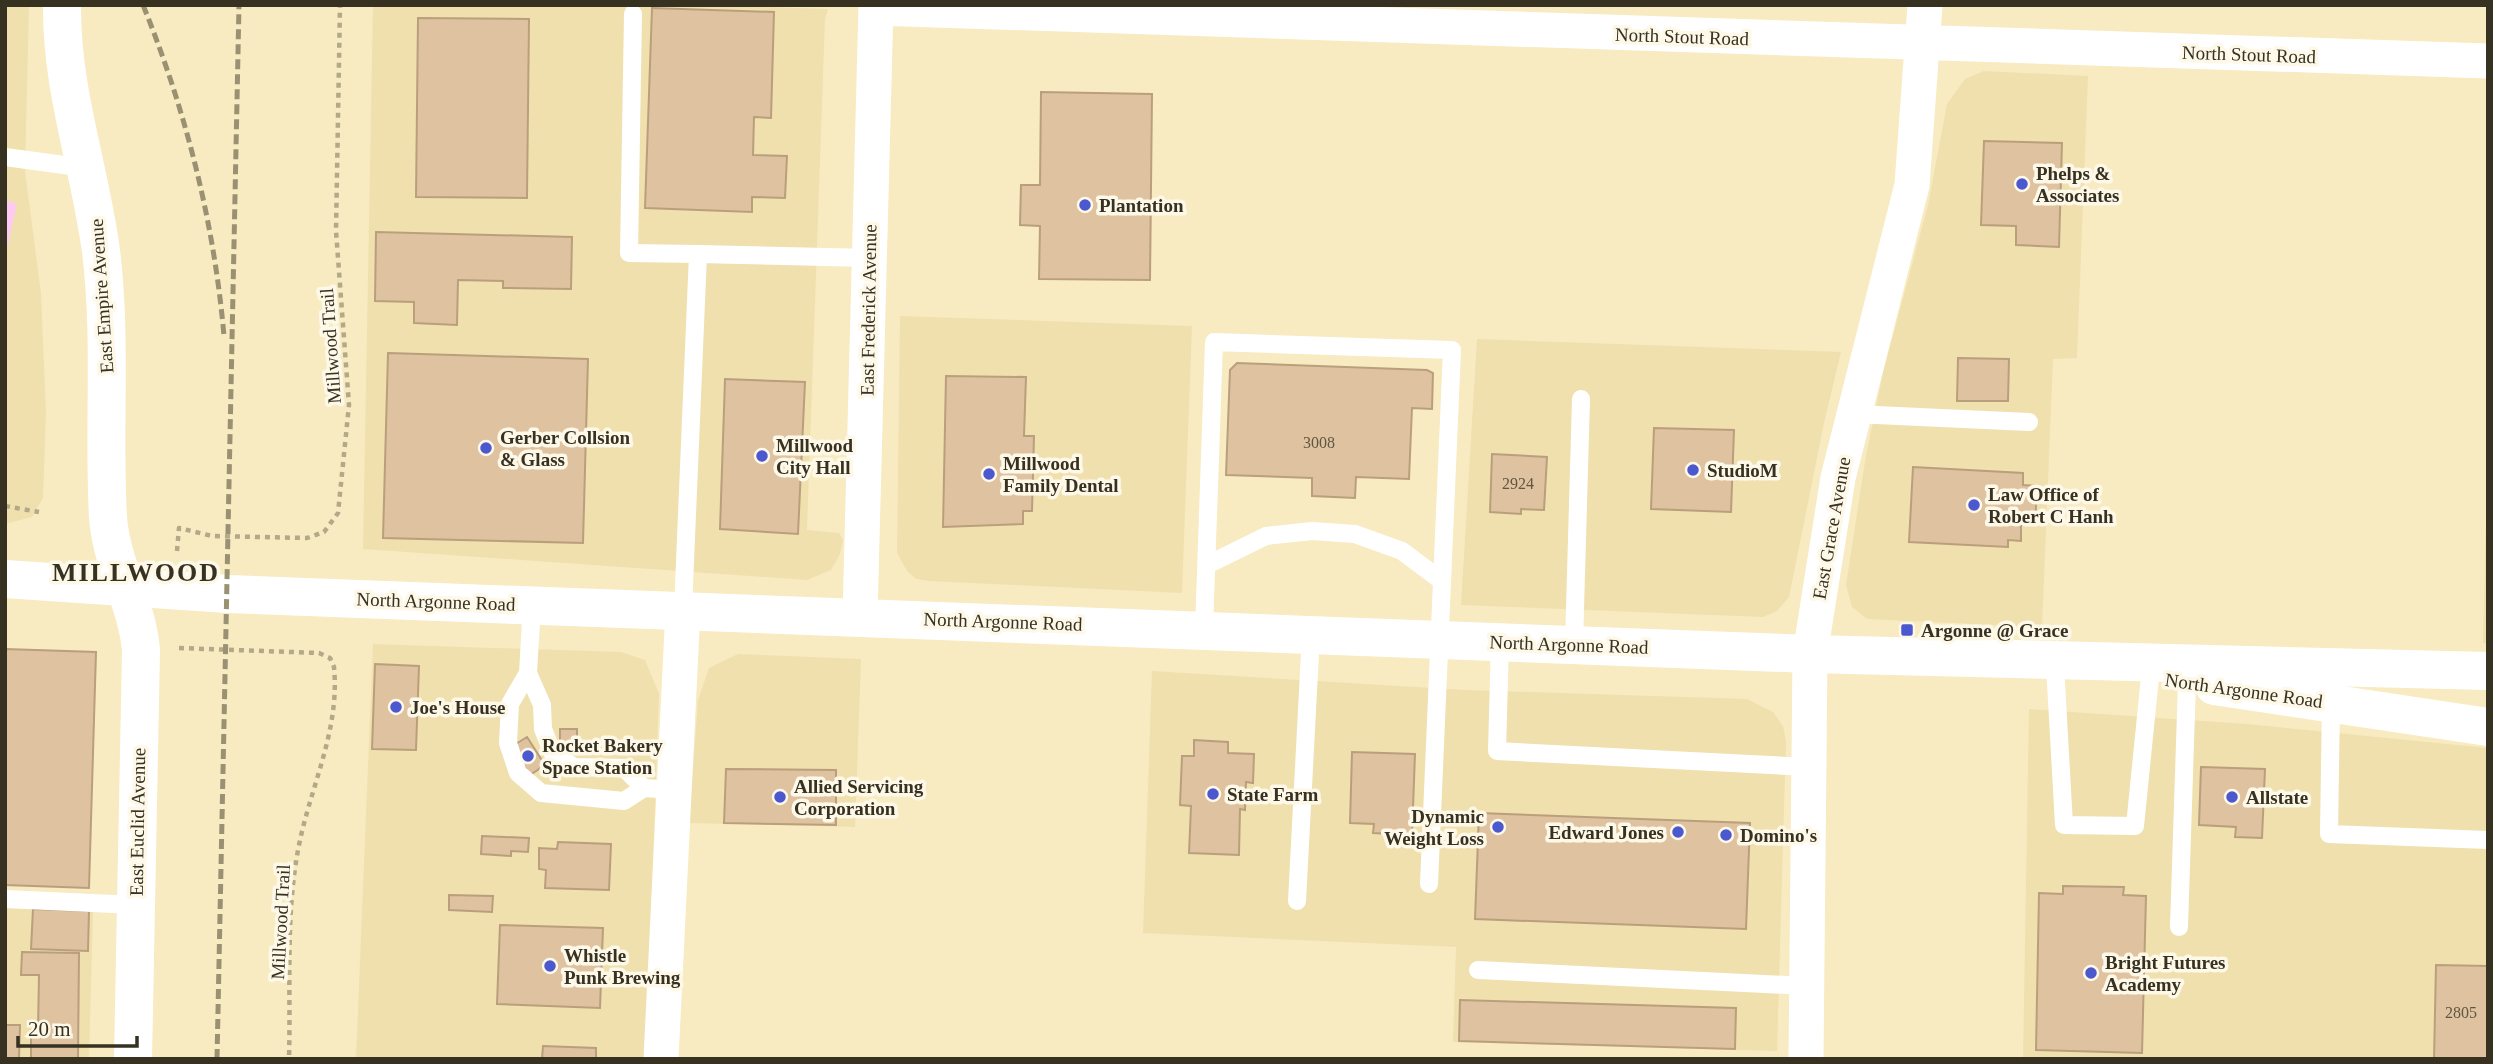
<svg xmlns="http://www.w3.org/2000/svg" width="2493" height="1064" viewBox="0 0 2493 1064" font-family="Georgia,serif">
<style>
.built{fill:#efe0ae}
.green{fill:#fdcbf2}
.building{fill:#dfc3a0;stroke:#ba9f7d;stroke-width:2}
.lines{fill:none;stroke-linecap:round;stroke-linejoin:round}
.path{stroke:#b3a988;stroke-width:4.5;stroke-dasharray:5 5;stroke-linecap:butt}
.lane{stroke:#fff;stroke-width:18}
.street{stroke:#fff;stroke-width:35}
.secondary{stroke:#fff;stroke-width:38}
.primary{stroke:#fff;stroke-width:38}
.rail{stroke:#9a9173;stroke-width:5;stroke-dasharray:10 5;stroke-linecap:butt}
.poi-dot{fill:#4c59ce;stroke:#fdf8e8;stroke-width:2.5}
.labels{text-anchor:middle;stroke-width:7;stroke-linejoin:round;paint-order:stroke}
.number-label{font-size:16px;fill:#605641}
.street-label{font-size:19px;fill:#363121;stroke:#fdf8e8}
.poi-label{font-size:19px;font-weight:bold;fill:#363121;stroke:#fdf8e8;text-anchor:start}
.district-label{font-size:26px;font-weight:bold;letter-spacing:2px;fill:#363121;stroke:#fdf8e8}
</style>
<rect width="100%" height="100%" fill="#f8ebc1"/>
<path class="built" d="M5,5H29L25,171L41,293L46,413L43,498L32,517L5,524Z
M373,5H716L828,9L825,19L807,530L839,533L843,540L840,554L831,570L807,580L363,549Z
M1984,71L2088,76L2077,358L2053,359L2042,627L1867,619L1852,607L1846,585L1866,455L1883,373L1928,205L1947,104L1965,79Z
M900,316L1192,326L1182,593L930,581L916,579L907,571L897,553Z
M1477,339L1841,352L1824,423L1789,597L1777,611L1763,617L1461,605Z
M2488,431V643H2483Z
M373,644L621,652L645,660L659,694L646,1059H356Z
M738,654L861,659L855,827L689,823L698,700L709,668Z
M1152,671L1466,690L1747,699L1773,712L1783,726L1786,741L1777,1051L1453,1042L1456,947L1143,933Z
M2029,709L2247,724L2488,748V1059H2023Z
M5,908L93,911L89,1059H5Z"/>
<path class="green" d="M5,200L17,204L5,257Z"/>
<path class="building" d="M652,8L774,12L771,118L754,117L753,155L787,156L785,198L752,197V212L645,208Z
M418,18L529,19L527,198L416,197Z
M1041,92L1152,94L1150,280L1039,279L1040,226L1020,225L1021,185H1040Z
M1984,141L2062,143L2059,247L2016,245V226L1981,225Z
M376,232L572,237L571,289L503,288V281L458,280L457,325L414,323V302L375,301Z
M388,353L588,359L583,543L383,538Z
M1958,358L2009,359L2008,401H1957Z
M1237,363L1427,370L1433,373L1432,409L1412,408L1409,479L1356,477L1355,498L1312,496V478L1226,475L1230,370Z
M946,376L1026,377L1024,436H1034L1032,511H1023V524L943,527Z
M725,379L805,382L798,534L720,529Z
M1654,428L1734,430L1731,512L1651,509Z
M1492,454L1547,457L1544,510L1521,509V514L1490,512Z
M1913,467L2023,473V485L2037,486L2035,525L2021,524V541L2008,540V547L1909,542Z
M5,649L96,652L89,888L5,885Z
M375,664L419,666L416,750L372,749Z
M560,729H577V743H560Z
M527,737L545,765L530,775L511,747Z
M1194,740L1228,742V753L1254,754L1253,783L1246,782L1245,810L1240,809L1239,855L1189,853L1191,806L1180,805L1182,756H1194Z
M1352,752L1415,754L1412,835L1373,833L1374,824L1350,823Z
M2201,767L2265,769L2262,838L2235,837L2236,827L2199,825Z
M726,769L836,770V825L724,823Z
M1479,813L1750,823L1746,929L1475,919Z
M482,836L529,838L528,852L511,851V856L481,854Z
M558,842L611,844L609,890L545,888L546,870L539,869V848L557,849Z
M2063,886L2124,887L2123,895L2146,896L2142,1053L2036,1050L2039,893L2063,894Z
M449,895L493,896L492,912L449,910Z
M33,909L89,911L88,951L31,949Z
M500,925L603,928L600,1008L497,1004Z
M22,952L79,953L78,1059H31V1030H38L39,975H21Z
M2436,965L2488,966V1059H2434Z
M1460,1000L1736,1008L1735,1049L1459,1041Z
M5,1025H20L19,1059H5Z
M543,1046L596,1048V1059H542Z"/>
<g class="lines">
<path class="path" d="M5,506L39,512
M177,551L179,528L212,536L307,538L324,532L338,513L349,405L336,231L340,5
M179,648L319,653L330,658L334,667C340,730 311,785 299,845C285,914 291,989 289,1059"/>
<path class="lane" d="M633,14L629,253L698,254
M5,157L86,168
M1854,414L2029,422
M1207,565L1266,536L1312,531L1355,534L1402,551L1442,581
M532,604L528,673L542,705L543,729L553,754L574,767L624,768L644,788
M683,609L698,254L869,258
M1204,629L1214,342L1452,350L1429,884
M1500,641L1497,751L1808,767
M1574,644L1581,399
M2055,665L2064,825L2135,826L2150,677
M528,673L510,704L508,743L518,773L541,793L624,801L644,788L674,790
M2331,701L2329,834L2488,840
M5,899L135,905
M1297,901L1311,634
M2179,927L2187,682
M1478,970L1807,986"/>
<path class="street" d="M876,8L2488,61
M860,616L876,5
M661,1059L683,609
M1806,1059L1810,654L1838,478L1912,185L1925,5"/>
<path class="secondary" d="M62,5C61,90 90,168 101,251C112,340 103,429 108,517C111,563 137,604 141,650L133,1059"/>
<path class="primary" d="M5,579L228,594L1810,654L2488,671
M2214,686L2488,727"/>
<path class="rail" d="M143,5C186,111 214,222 224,336
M217,1059L239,5"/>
</g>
<g class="poi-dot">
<circle cx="2022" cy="184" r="7"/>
<circle cx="1085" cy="205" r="7"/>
<circle cx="486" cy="448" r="7"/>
<circle cx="762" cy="456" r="7"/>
<circle cx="1693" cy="470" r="7"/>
<circle cx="989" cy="474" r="7"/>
<circle cx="1974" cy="505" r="7"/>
<rect x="1900" y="623" width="14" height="14" rx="3.5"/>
<circle cx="396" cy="707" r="7"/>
<circle cx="528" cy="756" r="7"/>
<circle cx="1213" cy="794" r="7"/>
<circle cx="780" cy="797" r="7"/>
<circle cx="2232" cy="797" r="7"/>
<circle cx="1498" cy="827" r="7"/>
<circle cx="1678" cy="832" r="7"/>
<circle cx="1726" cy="835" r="7"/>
<circle cx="550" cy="966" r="7"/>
<circle cx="2091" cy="973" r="7"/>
</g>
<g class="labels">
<g class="number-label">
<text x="1319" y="448">3008</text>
<text x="1518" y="489">2924</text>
<text x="2461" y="1018">2805</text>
</g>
<g class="street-label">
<text transform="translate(1682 36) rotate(2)" y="7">North Stout Road</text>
<text transform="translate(2249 54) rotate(2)" y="7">North Stout Road</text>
<text transform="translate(101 296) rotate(-94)" y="7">East Empire Avenue</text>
<text transform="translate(868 310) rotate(-89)" y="7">East Frederick Avenue</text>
<text transform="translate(330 346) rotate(-94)" y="7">Millwood Trail</text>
<text transform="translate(1831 528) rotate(-80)" y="7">East Grace Avenue</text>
<text transform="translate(436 601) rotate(2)" y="7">North Argonne Road</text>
<text transform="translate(1003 621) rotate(2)" y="7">North Argonne Road</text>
<text transform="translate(1569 644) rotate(2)" y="7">North Argonne Road</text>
<text transform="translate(2244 690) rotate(8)" y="7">North Argonne Road</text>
<text transform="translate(137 822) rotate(-89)" y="7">East Euclid Avenue</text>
<text transform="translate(280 922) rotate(-87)" y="7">Millwood Trail</text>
</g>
<g class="poi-label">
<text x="2036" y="180">Phelps &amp;<tspan x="2036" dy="22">Associates</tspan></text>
<text x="1099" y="212">Plantation</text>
<text x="500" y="444">Gerber Collsion<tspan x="500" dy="22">&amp; Glass</tspan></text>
<text x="776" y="452">Millwood<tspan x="776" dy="22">City Hall</tspan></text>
<text x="1003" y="470">Millwood<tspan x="1003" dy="22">Family Dental</tspan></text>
<text x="1707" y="477">StudioM</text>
<text x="1988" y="501">Law Office of<tspan x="1988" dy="22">Robert C Hanh</tspan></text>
<text x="1921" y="637">Argonne @ Grace</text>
<text x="410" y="714">Joe's House</text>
<text x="542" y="752">Rocket Bakery<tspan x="542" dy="22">Space Station</tspan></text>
<text x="794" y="793">Allied Servicing<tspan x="794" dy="22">Corporation</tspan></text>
<text x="1227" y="801">State Farm</text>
<text x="2246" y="804">Allstate</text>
<text x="1484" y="823" text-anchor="end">Dynamic<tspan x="1484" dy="22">Weight Loss</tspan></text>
<text x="1664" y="839" text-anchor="end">Edward Jones</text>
<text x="1740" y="842">Domino's</text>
<text x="564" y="962">Whistle<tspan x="564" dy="22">Punk Brewing</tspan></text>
<text x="2105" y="969">Bright Futures<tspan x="2105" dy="22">Academy</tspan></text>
</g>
<g class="district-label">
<text x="136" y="581">MILLWOOD</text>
</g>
</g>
<rect width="2493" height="1064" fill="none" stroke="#363121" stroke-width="14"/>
<path d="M18 1036v10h119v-10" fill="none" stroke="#363121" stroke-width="3.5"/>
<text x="28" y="1036" font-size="21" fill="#363121" stroke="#fdf8e8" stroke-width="5" paint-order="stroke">20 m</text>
</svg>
